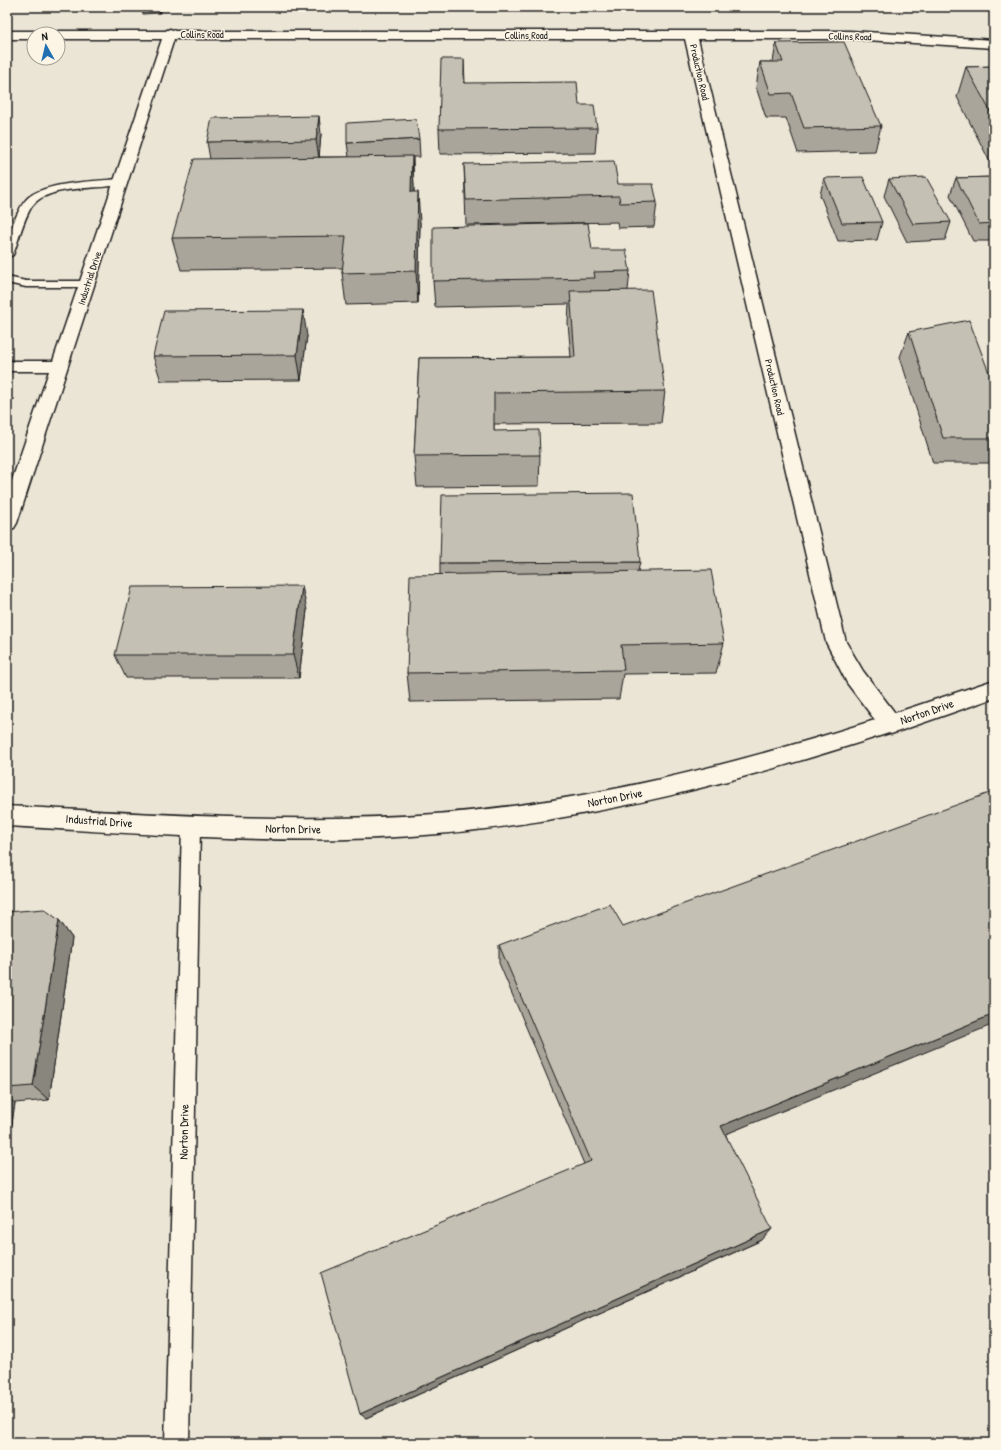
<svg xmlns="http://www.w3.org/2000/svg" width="1001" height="1450" viewBox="0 0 1001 1450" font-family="'Patrick Hand',sans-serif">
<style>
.built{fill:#ebe5d6;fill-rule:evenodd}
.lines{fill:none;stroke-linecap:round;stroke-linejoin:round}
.lane-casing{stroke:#1c1c1c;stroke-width:3}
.street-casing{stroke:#1c1c1c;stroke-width:3}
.path{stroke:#1c1c1c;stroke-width:2;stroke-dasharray:2.5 2.5;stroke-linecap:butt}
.lane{fill:#fcf5e5;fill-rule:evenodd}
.street{fill:#fcf5e5;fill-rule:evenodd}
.wall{fill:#a9a59a;stroke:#1c1c1c}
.shaded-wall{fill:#89867d;stroke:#1c1c1c}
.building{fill:#c4c0b3;stroke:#1c1c1c}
.labels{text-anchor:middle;stroke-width:3;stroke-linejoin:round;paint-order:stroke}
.far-street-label{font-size:10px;fill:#1c1c1c;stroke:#fcf5e5}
.street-label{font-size:12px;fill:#1c1c1c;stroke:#fcf5e5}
</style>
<rect width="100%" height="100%" fill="#fcf5e5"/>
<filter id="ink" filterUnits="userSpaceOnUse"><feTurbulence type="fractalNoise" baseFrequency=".025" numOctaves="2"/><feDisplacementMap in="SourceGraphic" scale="8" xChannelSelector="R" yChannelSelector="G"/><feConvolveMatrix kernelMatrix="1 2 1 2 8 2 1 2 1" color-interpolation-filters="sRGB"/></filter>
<g filter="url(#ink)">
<path class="built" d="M7,7H994V1443H7ZM34,34H58V58H34Z"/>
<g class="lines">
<defs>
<path id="lane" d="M121,179L126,182L125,184C101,190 48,184 32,206C23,220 19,239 13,255L7,258C7,244 9,233 15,219C19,211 22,202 30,196C49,182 97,181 121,179Z
M7,277L26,281H87L93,284L87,287H26L7,283Z
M191,820L197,822L200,827L189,1443H165L182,827L185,822Z"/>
<path id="street" d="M170,29L175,31H850L994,40V48L850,39H698L846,642L863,671L895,713L994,680V698L891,734L889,733C742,781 592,820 438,834C295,847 150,834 7,826V806C149,814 293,824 435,814C585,803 732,765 875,720L847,683L826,642L685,39H174L17,523L14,528L7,530V495L49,371H7V361H53L162,39H58V34H52L58,31H165Z
M7,31H34L40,34H34V39H7Z"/>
</defs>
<use href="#lane" class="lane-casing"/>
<use href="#street" class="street-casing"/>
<path class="path" d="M7,399H16"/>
<use href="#lane" class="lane"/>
<use href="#street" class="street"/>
</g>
<path class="wall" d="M141,7H162L160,13L143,14Z
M776,43L881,126L875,151L798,153L786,118H766L756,87L760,62H773Z
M464,59L465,83L579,105L597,128L595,153L440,154L439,129Z
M994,66V170L957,97L966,67Z
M321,134L319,157H349L347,143L419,139L420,157H413L414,192L420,223L418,303L346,305L342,273L343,268L181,270L172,238L210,159L207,142Z
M464,164L618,184L657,202L654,227L618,228L617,222L466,225Z
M994,177V241H973L950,195L956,178Z
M824,178L882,222L877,240L838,241L820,195Z
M889,179L951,222L945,240L907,242L884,196Z
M592,250L630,271L628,290L665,391L661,423L494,424V431L540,455L539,486L417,487L414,456L419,358L571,357L568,323L569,304L435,307L433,281Z
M909,332L994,386V463H933L900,357Z
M307,336L301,380L161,381L153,356Z
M640,562L638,571L724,643L716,673L623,674L619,699L410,702L407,673L440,574V563Z
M307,610L299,678H126L115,655Z
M7,912L59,920L72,938L49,1100L15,1103L7,1155Z
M499,945L726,1135L762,1240L366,1418L584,1164L499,963Z"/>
<path class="shaded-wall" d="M158,7H162L160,13Z
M319,116L321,134L319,158L316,140Z
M412,156L414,187L413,223L411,192Z
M418,192L420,223L418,303L416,271Z
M7,209L11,219L7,227Z
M303,310L307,336L301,380L297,355Z
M302,586L307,610L299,678L293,655Z
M59,920L72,938L49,1100L33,1086Z
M994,1014V1024L714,1139L721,1126Z
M7,1096L15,1103L7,1155Z
M772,1229L762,1240L366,1418L360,1414Z"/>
<path class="building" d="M844,42L881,126L804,128L791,93L771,94L760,62H783L776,43Z
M441,59H464V83L577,82L579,105H594L597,128L439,129Z
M994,66V118L966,67Z
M319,116L316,140L207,142L212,118Z
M416,119L419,139L347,143V123Z
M412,156L411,192H418L416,271L342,273L346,236L172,238L194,159Z
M614,161L618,184H653L657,202L620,203L619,196L466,200L464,164Z
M863,177L882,222L842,223L824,178Z
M926,177L951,222L913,224L889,179Z
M994,177V223L979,224L956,178Z
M588,223L592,250H626L630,271L594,272L595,278L433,281V227Z
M651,290L665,391L494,393V431L539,430L540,455L414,456L419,358L575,357L570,291Z
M303,310L297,355L153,356L164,311Z
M969,320L994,386V438H943L909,332Z
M633,493L640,562L440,563L442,495Z
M711,570L724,643L621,645L624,670L407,673L410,575Z
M302,586L293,655H115L132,587Z
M992,792L994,795V1014L721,1126L772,1229L360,1414L321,1273L591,1161L499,945L610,904L623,926Z
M44,909L59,920L33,1086L7,1088V912Z"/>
</g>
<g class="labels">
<g class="far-street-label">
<text x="202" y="38">Collins Road</text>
<text x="526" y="39">Collins Road</text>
<text transform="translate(850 36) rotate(1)" y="4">Collins Road</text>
<text transform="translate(700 72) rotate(77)" y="4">Production Road</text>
<text transform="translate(89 278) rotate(-72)" y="4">Industrial Drive</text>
<text transform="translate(775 387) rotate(77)" y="4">Production Road</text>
</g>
<g class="street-label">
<text transform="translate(927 712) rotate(-19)" y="4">Norton Drive</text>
<text transform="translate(615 798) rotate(-11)" y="4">Norton Drive</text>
<text transform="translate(99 821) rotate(4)" y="4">Industrial Drive</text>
<text transform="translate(293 829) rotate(1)" y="4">Norton Drive</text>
<text transform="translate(184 1132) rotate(-89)" y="4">Norton Drive</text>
</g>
</g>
<rect width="1001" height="1450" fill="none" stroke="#fcf5e5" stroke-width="24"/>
<rect x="12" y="12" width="977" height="1426" fill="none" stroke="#1c1c1c" stroke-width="1.5" filter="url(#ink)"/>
<g transform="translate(46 46) rotate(352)"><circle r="19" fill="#fcf5e5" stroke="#a29e95"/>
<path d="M0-3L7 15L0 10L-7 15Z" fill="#1f6fb2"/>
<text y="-6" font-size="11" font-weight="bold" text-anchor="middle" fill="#1c1c1c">N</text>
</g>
</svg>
